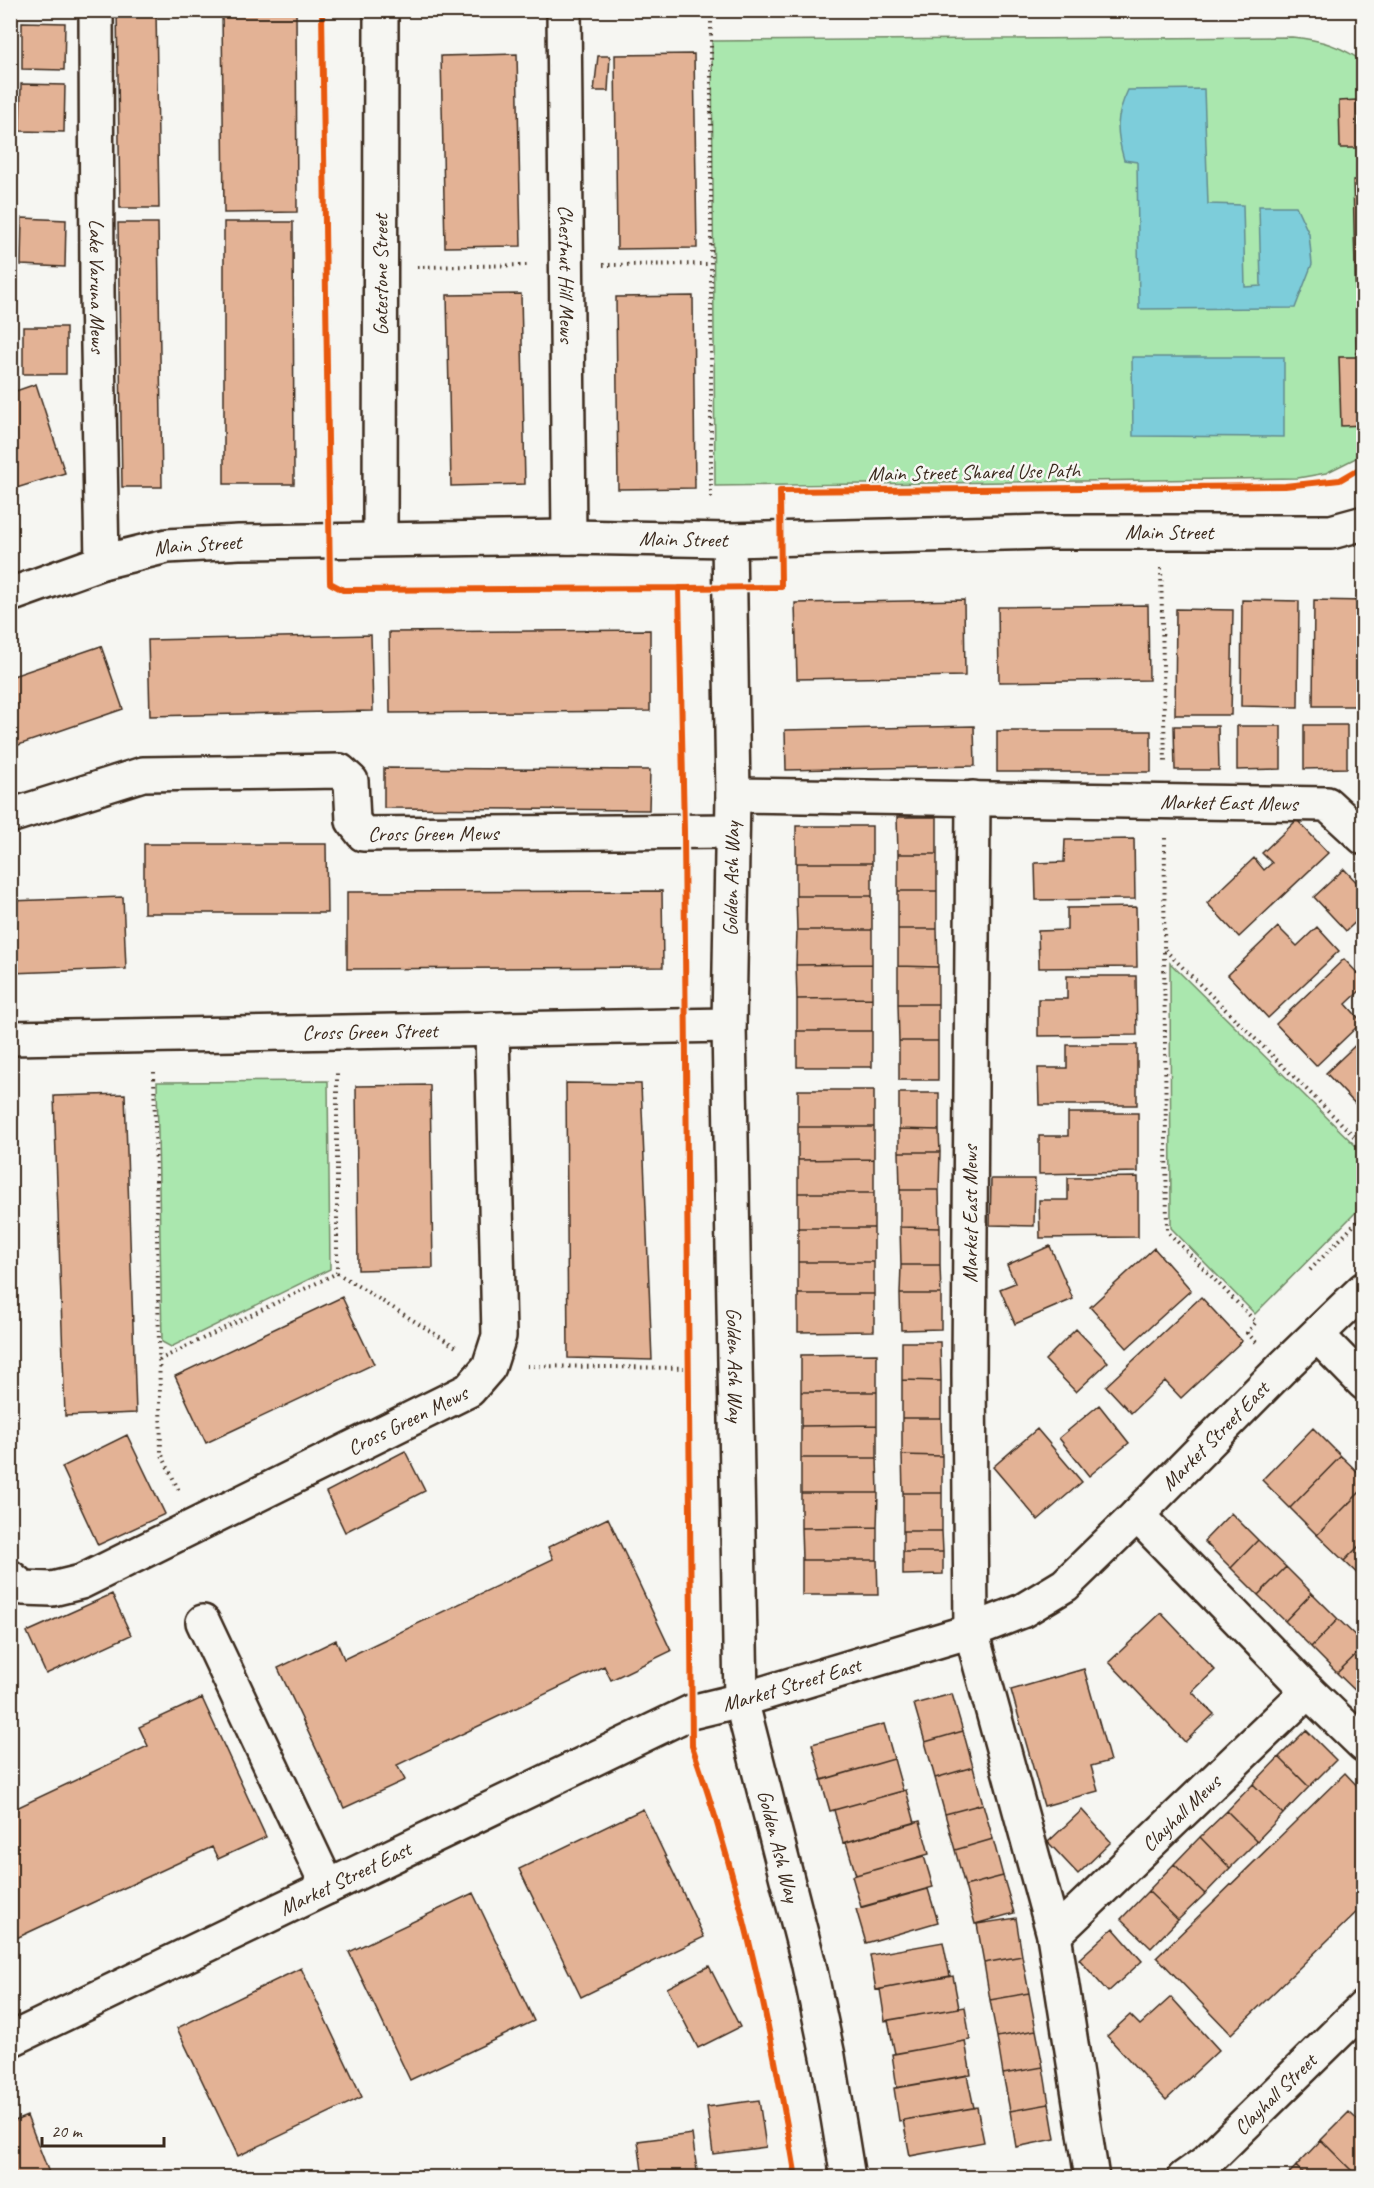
<svg xmlns="http://www.w3.org/2000/svg" width="1374" height="2188" viewBox="0 0 1374 2188" font-family="Caveat,sans-serif">
<style>
.green{fill:#aae7ae;stroke:#728866;stroke-width:1.5}
.water{fill:#7dcdda;stroke:#638c8f;stroke-width:1.5}
.building{fill:#e3b295;stroke:#3b2a1e;stroke-width:1.5}
.lines{fill:none;stroke-linecap:round;stroke-linejoin:round}
.minor-casing{stroke:#3b2a1e;stroke-width:38}
.path{stroke:#3b2a1e;stroke-width:4;stroke-dasharray:1.5 4.5;stroke-linecap:butt}
.minor{stroke:#f6f6f2;stroke-width:33}
.cycleway-casing{stroke:#f6f6f2;stroke-width:10}
.cycleway{stroke:#e8590c;stroke-width:6}
.labels{text-anchor:middle;stroke-width:5;stroke-linejoin:round;paint-order:stroke}
.street-label{font-size:21px;fill:#3b2a1e;stroke:#f6f6f2}
</style>
<rect width="100%" height="100%" fill="#f6f6f2"/>
<filter id="ink" filterUnits="userSpaceOnUse"><feTurbulence type="fractalNoise" baseFrequency=".0167" numOctaves="2"/><feDisplacementMap in="SourceGraphic" scale="12" xChannelSelector="R" yChannelSelector="G"/><feConvolveMatrix kernelMatrix="1 2 1 2 8 2 1 2 1" color-interpolation-filters="sRGB"/></filter>
<g filter="url(#ink)">
<path class="green" d="M1292,37C1318,39 1343,46 1364,63L1363,453L1362,455L1326,473L1298,478L715,486L712,41Z
M1170,963L1363,1153V1205L1255,1314L1171,1228Z
M328,1081L330,1269L171,1347L162,1342L157,1082Z"/>
<path class="water" d="M1204,89L1208,204L1243,205L1245,287L1261,286L1259,206H1296L1309,234L1312,264L1295,308L1139,309L1137,162L1124,160C1116,132 1115,117 1128,90Z
M1132,357H1284V437L1133,436Z"/>
<path class="building" d="M117,10H156L159,208H120Z
M222,10H296L297,212L224,213Z
M22,22L65,23L64,70L22,69Z
M517,54L521,246L445,247L441,56Z
M694,54L697,248L617,249L615,55Z
M598,56H610L608,91H594Z
M21,84L65,85L64,132L20,131Z
M1357,100L1358,148H1340L1339,101Z
M1353,180H1364V425L1341,426L1339,357H1357Z
M22,218L66,220L65,267L21,265Z
M224,222H293L294,484H224Z
M118,223H158L162,487H122Z
M521,294L525,484L451,486L447,295Z
M693,296L695,488L618,489L616,297Z
M23,327H66V374H23Z
M36,384L65,473L10,490V393Z
M964,600L965,676L797,679L795,603Z
M1242,600L1299,601L1298,707L1241,706Z
M1314,600L1364,601V706H1313Z
M1148,605L1149,680L999,682L998,607Z
M1176,609L1233,610L1231,715H1175Z
M650,630V711L390,713L389,632Z
M371,635L373,711L150,716L148,640Z
M101,646L123,709L10,748V677Z
M1304,725H1347V768L1304,769Z
M974,726L975,766L786,770L785,730Z
M1174,726H1218L1219,770H1175Z
M1237,726H1281V769L1237,770Z
M997,731H1151V772H997Z
M384,768L650,770L649,810L384,808Z
M897,817H937V854H898Z
M1297,820L1328,853L1239,937L1207,903L1254,858L1264,870L1272,863L1262,853Z
M796,826H872V863H796Z
M1134,839L1135,899L1036,900L1035,863L1064,862L1065,840Z
M144,844H326L327,913H144Z
M898,854H937V891H898Z
M796,863H872V896H796Z
M1344,869L1364,890V914L1346,931L1314,897Z
M662,891L663,967L347,969V892Z
M898,891H937V929H898Z
M796,896H872V930H797Z
M123,897L126,969L10,973V901Z
M1136,907L1137,967L1039,968L1038,931L1067,930V908Z
M1278,927L1297,946L1317,927L1339,951L1268,1018L1228,975Z
M898,929H937L938,967L898,966Z
M797,930H872V964L796,965Z
M1344,959L1364,980V987L1346,1004L1362,1022L1316,1066L1276,1024Z
M872,964V998L797,999L796,965Z
M898,966L938,967V1004H898Z
M1067,976H1136L1137,1035L1038,1036V999H1067Z
M872,998V1031H797V999Z
M898,1004H938V1041H899Z
M797,1031H872V1067H797Z
M1364,1037V1113L1326,1073Z
M899,1041H938V1080H899Z
M1067,1045H1137V1105H1039L1038,1068H1067Z
M566,1083L641,1084L652,1360L568,1358Z
M430,1085L433,1268L358,1270L356,1086Z
M798,1090H874V1127H798Z
M899,1093H939V1130L899,1129Z
M125,1094L136,1413L65,1416L54,1096Z
M1068,1113H1138V1172L1039,1174V1136H1068Z
M798,1127H874V1159L798,1160Z
M899,1129L939,1130L940,1152H899Z
M899,1152H940L939,1190H900Z
M874,1159V1193H798V1160Z
M1138,1177V1237L1040,1238L1039,1200H1068V1178Z
M991,1179H1035L1034,1226L990,1225Z
M900,1190H939L940,1228L900,1227Z
M798,1193H874V1228H798Z
M900,1227L940,1228V1265H901Z
M798,1228H874V1262H798Z
M1050,1246L1073,1299L1015,1324L1000,1289L1015,1283L1007,1265Z
M1154,1248L1191,1290L1127,1348L1090,1307Z
M798,1262H874V1294H798Z
M901,1265H940L941,1294H900Z
M798,1294H874V1331L798,1332Z
M900,1294H941V1329L901,1330Z
M342,1297L374,1364L206,1443L175,1376Z
M1201,1297L1242,1341L1181,1398L1165,1381L1131,1413L1106,1386Z
M1076,1329L1108,1362L1076,1392L1045,1360Z
M902,1342H940L941,1381L902,1380Z
M877,1354V1392H801V1355Z
M902,1380L941,1381V1418H902Z
M801,1392H877V1425L801,1426Z
M1099,1405L1129,1443L1089,1476L1059,1438Z
M902,1418H941L942,1456L902,1455Z
M877,1425V1458H801V1426Z
M1313,1428L1341,1456L1290,1508L1262,1480Z
M1037,1429L1082,1482L1038,1520L993,1467Z
M127,1435L165,1514L98,1545L62,1467Z
M405,1451L425,1491L345,1532L326,1492Z
M902,1455L942,1456V1493H903Z
M1341,1456L1364,1478V1488L1317,1535L1290,1508Z
M801,1458H877L878,1493H801Z
M1364,1488V1541L1344,1561L1317,1535Z
M801,1493H878L877,1527L801,1528Z
M903,1493H942V1531H903Z
M1231,1513L1258,1540L1231,1568L1204,1541Z
M608,1518L671,1651L611,1680L604,1666L397,1765L405,1780L344,1808L278,1668L336,1640L344,1659L553,1559L548,1547Z
M877,1527V1560H802L801,1528Z
M903,1531H942L943,1552H903Z
M1258,1540L1286,1567L1258,1595L1231,1568Z
M1364,1541V1580L1344,1561Z
M903,1552H943V1574L903,1575Z
M802,1560H877L878,1595H802Z
M1286,1567L1312,1593L1285,1621L1258,1595Z
M1312,1593L1338,1619L1311,1647L1285,1621Z
M112,1594L131,1635L46,1674L27,1632Z
M1161,1613L1215,1670L1192,1692L1214,1714L1185,1742L1109,1662Z
M1338,1619L1364,1644V1647L1337,1673L1311,1647Z
M1364,1647V1699L1337,1673Z
M1084,1669L1110,1761L1091,1766L1098,1791L1044,1806L1011,1690Z
M952,1694L963,1731L925,1742L914,1704Z
M202,1698L266,1837L218,1859L212,1847L10,1941V1811L148,1746L139,1727Z
M884,1724L894,1759L822,1780L812,1744Z
M1306,1730L1336,1760L1309,1787L1279,1757Z
M963,1731L973,1767L935,1778L925,1742Z
M1279,1757L1309,1787L1283,1814L1253,1784Z
M894,1759L903,1791L830,1811L821,1780Z
M973,1767L983,1804L945,1814L935,1778Z
M1345,1773L1364,1793V1905L1231,2034L1157,1957Z
M1253,1784L1283,1814L1257,1841L1227,1811Z
M906,1790L915,1823L843,1843L834,1810Z
M983,1804L993,1839L955,1850L945,1814Z
M643,1809L704,1937L581,1997L519,1869Z
M1082,1810L1111,1842L1078,1874L1048,1842Z
M1227,1811L1257,1841L1230,1868L1200,1837Z
M920,1821L929,1854L856,1875L846,1842Z
M1200,1837L1230,1868L1205,1894L1174,1864Z
M993,1839L1003,1876L965,1886L955,1850Z
M924,1856L933,1887L861,1907L852,1876Z
M1174,1864L1205,1894L1178,1920L1148,1891Z
M1003,1876L1014,1913L975,1924L965,1886Z
M928,1889L938,1922L866,1943L856,1909Z
M1148,1891L1178,1920L1151,1948L1121,1919Z
M473,1893L534,2021L410,2080L349,1952Z
M1016,1918L1022,1956L984,1963L977,1924Z
M1113,1928L1142,1961L1108,1992L1079,1959Z
M943,1942L950,1976L876,1990L870,1955Z
M1022,1956L1029,1993L990,2000L984,1963Z
M709,1966L740,2027L698,2048L667,1988Z
M301,1968L362,2097L238,2156L177,2028Z
M953,1976L959,2008L885,2021L880,1989Z
M1029,1993L1036,2030L997,2037L990,2000Z
M1171,1997L1219,2050L1166,2100L1107,2036L1130,2015L1140,2025Z
M965,2007L970,2040L895,2054L888,2020Z
M1036,2030L1043,2067L1003,2074L997,2037Z
M965,2041L971,2075L897,2088L892,2054Z
M1043,2067L1049,2104L1010,2111L1003,2074Z
M967,2075L974,2108L899,2121L894,2088Z
M759,2100L766,2147L713,2154L707,2107Z
M1049,2104L1055,2139L1016,2147L1010,2111Z
M977,2107L984,2142L910,2156L903,2120Z
M1349,2112L1364,2126V2178H1359L1321,2140Z
M27,2116L51,2178H10V2123Z
M692,2134L698,2178H643L638,2141Z
M1321,2140L1359,2178H1307L1296,2166Z
M1296,2166L1307,2178H1285Z"/>
<g class="lines">
<defs>
<g id="minor">
<path id="s1" d="M96,10L97,292L102,562"/>
<path id="s2" d="M564,10L569,537"/>
<path id="s3" d="M380,539L381,10"/>
<path id="s4" d="M729,540L733,795L729,1025L741,1700L808,1961L828,2056L848,2178"/>
<path id="s5" d="M10,595L102,562L167,546L239,542L569,537L729,540L1048,532H1331L1364,523"/>
<path id="s6" d="M733,795L1327,804L1364,838"/>
<path d="M973,798L969,1375L971,1631L1054,1935L1092,2178"/>
<path id="s7" d="M10,816L143,774L340,771L351,781L353,821L363,834L732,831"/>
<path id="s8" d="M10,1038L729,1025"/>
<path d="M1317,1335L1364,1383"/>
<path d="M1137,1515L1308,1691L1364,1745"/>
<path id="s9" d="M10,1577L23,1588L52,1589L81,1582L469,1390L489,1367L499,1336L492,1029"/>
<path d="M203,1622L328,1887"/>
<path id="s10" d="M1054,1935L1308,1691"/>
<path id="s11" d="M10,2040L691,1712L741,1700L971,1631L1022,1611L1065,1585L1137,1515L1282,1368L1364,1289"/>
<path id="s12" d="M1184,2178L1205,2163L1364,2007"/>
</g>
</defs>
<use href="#minor" class="minor-casing"/>
<path class="path" d="M711,10V502
M603,265L711,264
M417,267L529,265
M1161,568L1165,765
M1165,838L1164,950L1167,1231L1256,1322L1247,1333L1256,1342
M1165,950L1364,1146
M154,1072L161,1453L180,1493
M1310,1270L1364,1215
M337,1273L456,1347
M159,1360L337,1273V1069
M527,1366L689,1368"/>
<use href="#minor" class="minor"/>
<defs>
<path id="cycleway" d="M322,10L330,583L343,590L679,588L684,831L692,1746C741,1886 772,2032 796,2178
M679,588L781,587L780,491L1285,486L1340,480L1364,466"/>
</defs>
<use href="#cycleway" class="cycleway-casing"/>
<use href="#cycleway" class="cycleway"/>
</g>
</g>
<g class="labels">
<g class="street-label">
<text dy="7" stroke="none"><textPath href="#s2" startOffset="264">Chestnut Hill Mews</textPath></text>
<text dy="7" stroke="none"><textPath href="#s3" startOffset="264">Gatestone Street</textPath></text>
<text dy="7" stroke="none"><textPath href="#s1" startOffset="276">Lake Varuna Mews</textPath></text>
<text transform="translate(974 472) rotate(-1)" y="7">Main Street Shared Use Path</text>
<text dy="7" stroke="none"><textPath href="#s5" startOffset="1167">Main Street</textPath></text>
<text dy="7" stroke="none"><textPath href="#s5" startOffset="681">Main Street</textPath></text>
<text dy="7" stroke="none"><textPath href="#s5" startOffset="195">Main Street</textPath></text>
<text dy="7" stroke="none"><textPath href="#s6" startOffset="496">Market East Mews</textPath></text>
<text dy="7" stroke="none"><textPath href="#s7" startOffset="478">Cross Green Mews</textPath></text>
<text transform="translate(731 879) rotate(-89)" y="7">Golden Ash Way</text>
<text dy="7" stroke="none"><textPath href="#s8" startOffset="360">Cross Green Street</textPath></text>
<text transform="translate(970 1214) rotate(-90)" y="7">Market East Mews</text>
<text dy="7" stroke="none"><textPath href="#s4" startOffset="825">Golden Ash Way</textPath></text>
<text dy="7" stroke="none"><textPath href="#s9" startOffset="440">Cross Green Mews</textPath></text>
<text dy="7" stroke="none"><textPath href="#s11" startOffset="1364">Market Street East</textPath></text>
<text dy="7" stroke="none"><textPath href="#s11" startOffset="860">Market Street East</textPath></text>
<text dy="7" stroke="none"><textPath href="#s10" startOffset="176">Clayhall Mews</textPath></text>
<text dy="7" stroke="none"><textPath href="#s4" startOffset="1311">Golden Ash Way</textPath></text>
<text dy="7" stroke="none"><textPath href="#s11" startOffset="372">Market Street East</textPath></text>
<text dy="7" stroke="none"><textPath href="#s12" startOffset="124">Clayhall Street</textPath></text>
</g>
</g>
<rect width="1374" height="2188" fill="none" stroke="#f6f6f2" stroke-width="36"/>
<rect x="18" y="18" width="1338" height="2152" fill="none" stroke="#3b2a1e" stroke-width="2" filter="url(#ink)"/>
<path d="M42 2137v9h122v-9" fill="none" stroke="#3b2a1e" stroke-width="3"/>
<text x="51" y="2137" font-size="18" fill="#3b2a1e" stroke="#f6f6f2" stroke-width="4.5" paint-order="stroke">20 m</text>
</svg>
